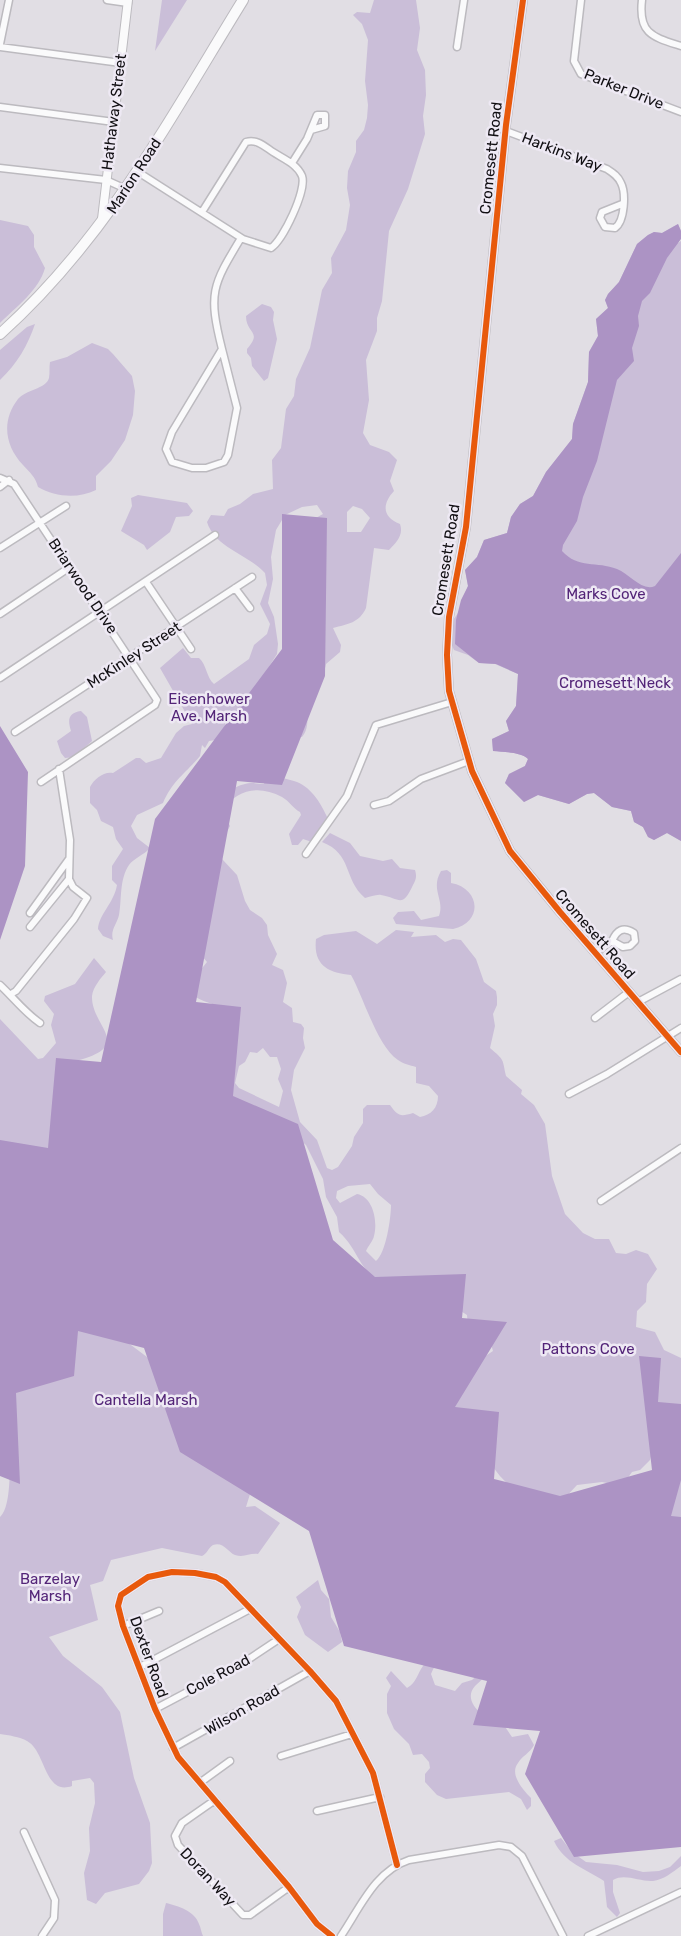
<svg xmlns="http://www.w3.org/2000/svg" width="681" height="1936" viewBox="0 0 681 1936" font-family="Rubik,sans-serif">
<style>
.green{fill:#cabed8;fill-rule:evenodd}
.water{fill:#ac93c4}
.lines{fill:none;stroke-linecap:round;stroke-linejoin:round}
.minor-casing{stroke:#bcbabf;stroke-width:9}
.tertiary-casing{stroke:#bcbabf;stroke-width:10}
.primary-casing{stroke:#bcbabf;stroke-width:12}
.minor{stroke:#fafafb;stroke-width:6}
.tertiary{stroke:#fafafb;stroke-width:8}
.primary{stroke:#fafafb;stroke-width:10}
.cycleway-casing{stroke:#eee9f4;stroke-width:9}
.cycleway{stroke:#e8590c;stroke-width:6}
.labels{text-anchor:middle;stroke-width:5;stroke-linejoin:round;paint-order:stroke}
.street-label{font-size:15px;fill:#110f13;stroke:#eee9f4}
.park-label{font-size:15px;fill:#532578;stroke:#eee9f4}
</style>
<rect width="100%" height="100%" fill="#e1dee4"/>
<path class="green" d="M162,0H187L155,51Z
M374,0H416L420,28L417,50L425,70L426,95L423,116L425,134L408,189L389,231L382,301L377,318V331L366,360L369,400L363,433L370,445L389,452L397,460L390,481L394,491C382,504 382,517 400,524C404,535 396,543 389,550L374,548L366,608C359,623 348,624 333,628L341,645L340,652L326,664L322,681L306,698C306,712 311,726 302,737H294L287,742L286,748L293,753L273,767L275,774C282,779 289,779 297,782C312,788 322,805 328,819L319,831V836L312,842L303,839L298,845H292L289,834L301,815L300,812C294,809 289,801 282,797C259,785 236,789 223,811L230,826L221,843L222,859L237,875L245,901L250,910L262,918L267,925L268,935L277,954L272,965L283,970L287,983L283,1002L292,1008L293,1022L301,1024L304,1028L303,1038L305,1048L294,1070L291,1090L300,1122L317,1140L327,1168L332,1170L338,1167L352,1146L354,1137L363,1123V1109L367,1105H390C398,1116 400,1117 413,1113L420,1117C431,1115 438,1108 438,1096L429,1086L416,1083V1067C410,1065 403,1064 398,1060C377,1046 364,998 351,975C328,973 313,965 316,939L324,935L356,931L377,944L396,930L414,932L411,937L436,935L445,942L453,939L461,940L476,959L484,982L496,991L497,997V1005L493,1014L495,1026L490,1048C505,1061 502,1058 506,1076L522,1090L521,1094L534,1105L545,1124L552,1176L565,1214L583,1233L595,1239H609L616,1253L626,1254L636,1250L648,1254L657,1269L647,1284L646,1302L637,1311L636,1327L655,1332L664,1350L681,1358V1542L659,1560L651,1559L647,1553L635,1554L632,1547L650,1532L653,1505L648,1485L657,1469L679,1453L678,1443L667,1439L655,1442L650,1460L640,1470L632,1472L622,1486L602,1482L577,1485L563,1500L555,1504H531L522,1496L523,1494C511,1488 499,1477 492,1465V1437L490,1428L482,1414L449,1411L443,1406L445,1393L467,1368L493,1351L490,1341L486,1339L478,1343L468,1327L467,1315C463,1312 458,1310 455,1306C450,1300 449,1294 444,1289C428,1276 398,1272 385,1289L379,1290C376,1277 366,1272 360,1261C353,1249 349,1241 339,1232L337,1217L326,1197L323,1179L306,1145L277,1121L221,1093L213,1082C217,1074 226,1070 230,1061C238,1047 243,1021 227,1010C214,1002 193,1002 187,987L207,962L201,955L198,940L217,859C218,851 213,848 213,840C214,819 219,789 245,784C251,782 257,784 264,784L265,780L260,771L269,747H274L303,685L316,674L315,643L306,621L310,600V583L302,573L304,562L301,553L311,543C310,525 306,523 323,514L317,505L302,507L285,515L276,530L271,557L273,579L268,603L274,617L278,644L277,654L267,670L273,678L225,724L224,736L222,739L209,741L205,748L202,745L200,756C185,774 173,780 163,803L137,815L131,826L137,838L150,848C144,855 134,858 129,865C119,880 122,899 119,915C117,924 110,930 113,940L103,936L98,929C99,914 114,903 117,885L112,880V866L123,849L116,839L113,827L101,821L97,810L90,803V787C94,779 104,771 113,773L136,758H140L146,763L161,758L176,733L184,726L192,724L160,668L183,648L191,658H199C207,665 206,677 214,684L249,659L254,645L267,634L270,624L260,604L267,585L265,573C248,554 215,548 207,522L211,515L224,516L228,509L240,504L253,494L273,489L272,460L281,448L286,409L294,396L296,379L310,348L322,290L332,273L331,258L346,230L350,205L347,188L348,171L356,152V141L364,130L367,118L368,105L365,81L368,40L362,24L353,15L357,12L370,13ZM353,506L362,509L370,518L361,532H347V512ZM263,1048L270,1057H277L281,1069L278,1079L283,1091L279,1107L239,1088L235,1083L239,1066L245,1062L250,1052L257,1053ZM370,1184L378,1194L391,1205C391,1218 386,1253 376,1261L366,1251C368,1246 373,1241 374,1236C378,1221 373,1197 357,1194L340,1203L336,1198L337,1191L348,1186Z
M0,220L28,226L34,235V247L45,268C39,290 17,306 0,323Z
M678,224L681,231L678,243L681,241V841L667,833L654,840L648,837L643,827L634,822L631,811L612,807L594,793L587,794L569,804L538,795L524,802L505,783L509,774L525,766L528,759C521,752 503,752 493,751L492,739L509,731L506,721L516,706L518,674L495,664L479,663L468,655L454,650L449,638V626L458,613L468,586L465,570L477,557L484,540L507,533L511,517L520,504L533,496L546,472L572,439L573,424L588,382L589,352L598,336L596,319L608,308L605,300L608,294L619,282L637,244L648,235L654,232L662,233Z
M262,304L271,307L274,312L273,320L277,339L268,378L264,381L252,366L251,358L247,353V349C263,331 246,334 246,316Z
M35,324C28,345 17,364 0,380V350L27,327Z
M92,343L108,349L113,354L132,376L135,391L133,415L125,440L111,461L96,476V490C78,499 55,497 38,487C35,476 30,473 23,465C5,446 1,421 18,399C25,390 46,389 49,378C50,373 49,367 50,362L67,357Z
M138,495L187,503L193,511L189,516L176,517L170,532L147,550L144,545L121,531L132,506L131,498Z
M81,711L87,717L92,741L74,757L65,758L61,753L57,741L71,731C68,721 67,713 81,711Z
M330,833L350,843L360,856L383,861L392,859L400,868L415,870C417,877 416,879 413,885C402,909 400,898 381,895C377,894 370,897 365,898C343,879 353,854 322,842Z
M447,870L451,873V883C480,888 484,922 453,929L396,924L393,918L398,912L414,911L421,920L439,916C445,899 430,890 441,871Z
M94,958L106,972C101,978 93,987 92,996C91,1028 138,1046 72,1062L56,1135L39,1162L0,1167V1019L38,1059L43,1058L56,1043L51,1025L54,1014L44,1001L45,996L75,984Z
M67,1326L127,1342L147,1357L164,1376L250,1494L246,1507L255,1506L280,1523L258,1554C249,1553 244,1558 235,1555C228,1552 223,1541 213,1545C208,1548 207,1554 202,1556L162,1548L111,1560L103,1581L90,1585L98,1620L49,1637L63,1656L102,1687L120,1712L134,1778L150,1823L152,1863L149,1871L139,1884L105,1893L96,1904L87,1900L84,1873L90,1851L89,1828L95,1803L94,1783L90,1778L72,1781V1786C44,1796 46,1751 27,1741C20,1737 8,1735 0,1734V1517C17,1503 7,1414 6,1390Z
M318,1580L321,1590L329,1599L331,1617L340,1632L342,1642L328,1652L305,1635L297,1617L301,1607L296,1597Z
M460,1645L481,1650C482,1660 489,1667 484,1677C482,1680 478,1683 475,1686C461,1701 485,1721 501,1721L512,1737L528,1734L534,1745C530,1753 522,1756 518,1763C509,1774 523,1790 531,1798V1806L527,1810L521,1799L509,1792L446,1799L437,1795L425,1782V1774L430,1768L429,1762L422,1754L413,1755L409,1744L394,1729L387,1713V1694L391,1686L386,1678L391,1671L407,1688C417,1682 417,1674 423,1666C431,1654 446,1646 460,1645ZM457,1651L473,1656L480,1673L472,1680L462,1683L455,1691L435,1685L431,1674C436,1661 444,1655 457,1651Z
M561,1838L572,1852L586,1862L617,1865L643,1872L659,1871L670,1867L681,1856V1866C673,1872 663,1880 653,1881C640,1882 625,1873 613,1880V1892L620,1913L617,1917L607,1907L604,1881C586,1869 564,1863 554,1841Z
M166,1903C178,1906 195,1911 199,1924C201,1928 201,1932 203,1936H163V1914Z"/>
<path class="water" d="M678,224L681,231V239L667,258L650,293L642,301L638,316L639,326L632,348L634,361L617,380L597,461L583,497L577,521L563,545L562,551C578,569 597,561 617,569C630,574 642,592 655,586L681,553V841L667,833L654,840L648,837L643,827L634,822L631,811L612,807L594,793L587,794L569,804L538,795L524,802L505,783L509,774L525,766L528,759C521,752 503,752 493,751L492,739L509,731L506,721L516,706L518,674L496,664L479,663L455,644L456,620L461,600L468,586L465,570L477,557L484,540L507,533L511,517L520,504L533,496L546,472L572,439L573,424L588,382L589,352L598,336L596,319L608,308L605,300L608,294L619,282L637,244L648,235L654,232L662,233Z
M282,514L327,518L325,676L282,785L237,781L196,1002L241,1007L233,1096L298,1124L333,1240L375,1277L466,1274L462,1318L507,1322L455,1407L499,1412L494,1479L560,1496L652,1470L639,1356L661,1358L658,1402L681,1404V1480L671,1516L681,1517V1847L574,1857L525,1774L540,1731L473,1725L487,1681L344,1646L309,1531L180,1452L144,1348L78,1331L74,1376L16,1393L20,1484L0,1476V1140L48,1148L56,1058L101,1062L155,819L282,649Z
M0,726L28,772L25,866L0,940Z"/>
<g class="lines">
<defs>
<path id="minor" d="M107,0L128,3
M581,0L574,61L581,74L681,112
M642,0C638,34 653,37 681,46
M0,44L9,0
M0,47L121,63
M457,47L464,0
M0,107L114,122
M506,131L607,169C613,173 618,176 621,183C626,193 625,221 615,228L605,227L600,218L602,212L622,204
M292,163L307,139L317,115H325V126L311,130
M0,168L106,180L126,189
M138,172L243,239L271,248C283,240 307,190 302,176C297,164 284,159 273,152C264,146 257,139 246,142L202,212
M222,349L237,408L228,455L224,462L206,468H192L172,462L166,449L172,432L222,349C208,293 212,286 241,238
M0,478L14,484L157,700L155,705L41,782
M0,487L9,480
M0,548L66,506
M146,582L191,649
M235,588L250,608
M0,614L70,567
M0,678L215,535
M15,732L252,577
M374,805L389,801L421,779L469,761
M306,854L347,796L376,725L452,702
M30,913L69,859
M30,927L69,879
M595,953L612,941L623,947L630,946L635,941L634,933C623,926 617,930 612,941
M0,985C14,998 24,1012 40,1023
M11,994L16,991L74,919L87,898L73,887L69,879L70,840L59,769
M638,1002L681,979
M595,1018L629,992
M569,1094L607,1074L681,1028
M601,1201L681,1148
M123,1626L159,1611
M140,1667L250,1609
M155,1709L246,1661L279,1639
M173,1748L310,1671
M281,1756L352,1734
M201,1782L230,1761
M215,1800L182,1823L175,1836L178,1845L243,1915H250L289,1887
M317,1811L380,1797
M24,1832L55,1900L54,1918L42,1936
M332,1936L317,1924L289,1887L178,1757L155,1709L123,1626L118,1606L121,1595L148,1577L172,1572L195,1573L216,1577L225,1582L310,1671L336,1701L373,1773L397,1865
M341,1936C360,1908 375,1871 409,1860L499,1845L511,1847L522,1856L563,1936
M588,1936L681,1892"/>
<path id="tertiary" d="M523,0L506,125L466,527L449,617L447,655L449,691L472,771L510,851L560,912L681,1052
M102,219L128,0"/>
<path id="primary" d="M0,334C106,239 169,120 243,0"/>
</defs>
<use href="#minor" class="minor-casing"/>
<use href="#tertiary" class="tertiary-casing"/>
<use href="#primary" class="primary-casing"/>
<use href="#minor" class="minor"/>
<use href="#tertiary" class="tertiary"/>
<use href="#primary" class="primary"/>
<defs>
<path id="cycleway" d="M523,0L506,125L466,527L449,617L447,655L449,691L472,771L510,851L560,912L681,1052
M332,1936L317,1924L289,1887L178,1757L155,1709L123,1626L118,1606L121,1595L148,1577L172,1572L195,1573L216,1577L225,1582L310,1671L336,1701L373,1773L397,1865"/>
</defs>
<use href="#cycleway" class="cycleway-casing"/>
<use href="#cycleway" class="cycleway"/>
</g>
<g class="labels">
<g class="street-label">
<text transform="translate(624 89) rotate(22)" y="5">Parker Drive</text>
<text transform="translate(114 112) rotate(-83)" y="5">Hathaway Street</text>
<text transform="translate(562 152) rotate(21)" y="5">Harkins Way</text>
<text transform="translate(491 158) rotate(-84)" y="5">Cromesett Road</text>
<text transform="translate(134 176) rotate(-57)" y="5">Marion Road</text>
<text transform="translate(446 560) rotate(-81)" y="5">Cromesett Road</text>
<text transform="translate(83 586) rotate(56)" y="5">Briarwood Drive</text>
<text transform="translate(134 655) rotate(-33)" y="5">McKinley Street</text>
<text transform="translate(595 934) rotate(49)" y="5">Cromesett Road</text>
<text transform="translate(149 1657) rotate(70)" y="5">Dexter Road</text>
<text transform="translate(218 1675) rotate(-28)" y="5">Cole Road</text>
<text transform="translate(242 1710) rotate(-30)" y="5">Wilson Road</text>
<text transform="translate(208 1877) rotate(47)" y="5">Doran Way</text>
</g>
<g class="park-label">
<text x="606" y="599">Marks Cove</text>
<text x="615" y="688">Cromesett Neck</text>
<text x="209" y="704">Eisenhower<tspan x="209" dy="17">Ave. Marsh</tspan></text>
<text x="588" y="1354">Pattons Cove</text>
<text x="146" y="1405">Cantella Marsh</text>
<text x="50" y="1584">Barzelay<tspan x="50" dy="17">Marsh</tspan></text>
</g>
</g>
</svg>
